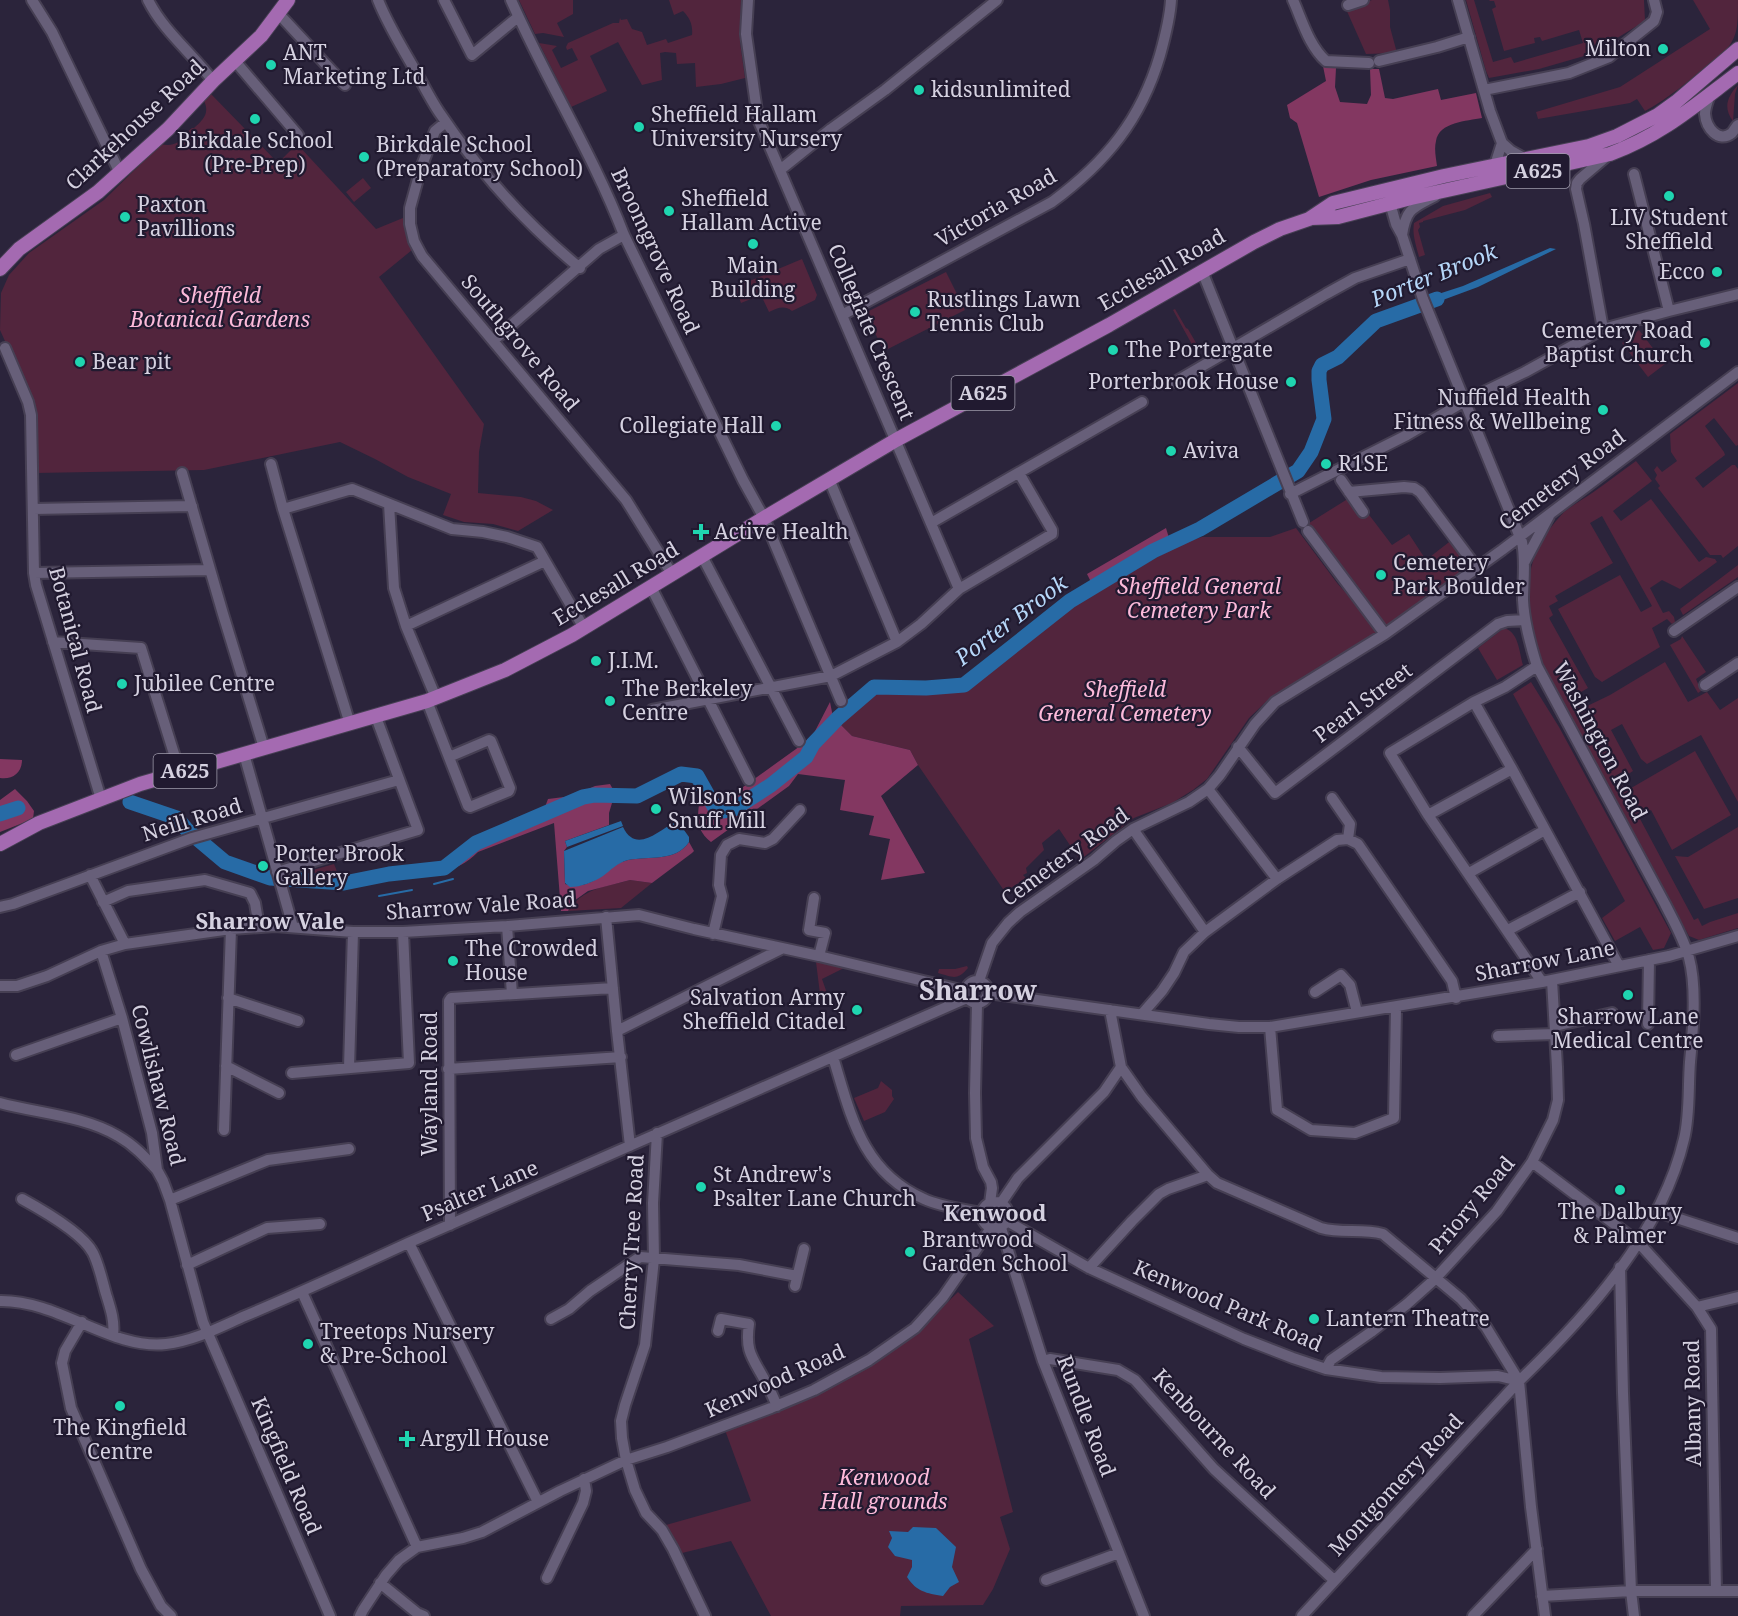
<svg xmlns="http://www.w3.org/2000/svg" width="1738" height="1616" viewBox="0 0 1738 1616" font-family="'Noto Serif',serif">
<style>
.green{fill:#52253d}
.forest{fill:#833761}
.water{fill:#276ba6}
.lines{fill:none;stroke-linecap:round;stroke-linejoin:round}
.stream{stroke:#276ba6;stroke-width:2}
.river{stroke:#276ba6;stroke-width:15}
.minor-casing{stroke:#463f53;stroke-width:14}
.major-casing{stroke:#463f53;stroke-width:16}
.minor{stroke:#675f79;stroke-width:10}
.major{stroke:#a46ab1;stroke-width:14}
.poi-dot{fill:#1fd5b0;stroke:#211a30;stroke-width:2}
.labels{text-anchor:middle;stroke-width:4.5;stroke-linejoin:round;paint-order:stroke}
.shield{fill:#211a30;stroke:#9f9aab;stroke-width:1.5}
.shield-label{font-size:20px;font-weight:bold;fill:#d5d1e0}
.poi-label{font-size:21px;fill:#d5d1e0;stroke:#211a30;text-anchor:start}
.street-label{font-size:21px;fill:#d5d1e0;stroke:#211a30}
.park-label{font-size:21px;font-style:italic;fill:#fdbada;stroke:#211a30}
.water-label{font-size:22px;font-style:italic;fill:#b6d7f9;stroke:#211a30}
.neighbourhood-label{font-size:22px;font-weight:bold;fill:#d5d1e0;stroke:#211a30}
.district-label{font-size:27px;font-weight:bold;fill:#d5d1e0;stroke:#211a30}
</style>
<rect width="100%" height="100%" fill="#2b243b"/>
<path class="green" d="M519,0H573V14L557,23L564,37L543,33L535,34Z
M669,0H741L740,42L745,78L721,84L696,87L695,63L677,64L676,53L665,52L660,53L662,80L642,85L618,42L590,56L607,91L571,107L539,43L557,46L552,50L561,68L578,60L572,48L567,50L566,47L568,43L613,23H619L620,18L621,20L627,19L632,29L642,32L647,45L666,39L668,43L692,35C693,25 690,18 683,11L674,15Z
M1372,0H1388L1390,10V27L1397,53L1366,54L1346,9Z
M1466,0H1474L1493,62L1511,57L1514,63L1583,43L1579,30L1542,41L1540,37L1534,38L1535,43L1504,51L1492,9L1496,7L1494,1H1490L1489,0H1644L1645,21L1591,54L1539,69L1489,78L1486,71Z
M1693,0H1738C1738,32 1738,38 1716,62H1711C1690,80 1669,98 1645,111L1637,99L1630,103L1538,119L1536,112L1620,87L1710,29Z
M1738,85L1735,94L1733,121C1723,108 1727,97 1738,85Z
M211,94L278,163L297,144L376,229L403,218L412,250L379,277L484,424L479,452L478,493L521,497L536,501L553,510L518,531L493,524L464,522L443,515L451,494L408,477L375,459L340,442L204,470L35,473V408L0,330L1,293L9,275L29,253L104,200L161,144C172,147 178,143 186,136L185,134L192,128H194C203,120 210,113 204,101Z
M363,178L371,188L354,202L346,192Z
M1547,178V180C1534,186 1524,192 1510,185Z
M1490,193L1492,197L1465,210L1423,221V222L1419,223L1420,227L1418,230L1425,255L1419,257C1416,245 1412,235 1414,223L1443,206Z
M802,259L817,295L815,300L792,311C784,305 778,308 769,312L761,295L741,303L735,287Z
M946,272L965,310L884,351L865,313Z
M1175,309L1186,328L1188,329L1199,348L1195,350L1173,310Z
M1639,330L1665,364L1648,377L1622,343Z
M1738,383V445L1736,446L1714,418L1705,426L1724,452L1725,455L1695,478L1703,488L1732,465H1735L1738,469V546L1723,558L1721,555H1710L1658,488L1660,486L1655,479L1657,475L1654,470L1657,466L1662,472L1677,461L1671,452L1670,434Z
M1636,461L1652,481L1613,511L1621,521L1651,499L1699,562L1706,557L1715,559L1717,562L1680,589L1662,580L1650,588L1663,613L1669,611L1674,617L1675,622L1672,624L1667,619L1652,628L1660,647L1602,682L1595,677L1558,609L1620,575L1641,612L1652,606L1602,516L1590,523L1613,563L1555,596L1558,601L1549,606L1553,615L1549,618L1588,688L1574,696L1581,709L1610,695L1665,662L1688,702L1707,692L1720,710L1738,698V802L1701,735L1647,764L1641,759L1622,724L1611,730L1633,771L1619,780L1626,791L1695,751L1731,815L1672,850L1651,810L1639,817L1694,920L1698,918L1702,926L1710,922L1738,913V928L1699,940L1689,936L1679,918L1547,674C1527,625 1516,569 1552,526C1556,521 1560,516 1564,512C1574,504 1585,498 1595,491C1609,481 1622,471 1636,461Z
M1354,495L1392,545L1409,534L1426,560L1453,539L1474,566L1387,630L1306,525Z
M1296,528L1337,583L1381,632L1270,698L1249,718L1207,779L1193,790L1172,803L1134,818L1080,860L1059,829L1042,843L1044,850L1026,868L1027,873L1023,875L1026,878L1005,892L918,765L910,750L852,736L833,717L861,692L878,687L926,689L964,685L1056,615L1182,543L1202,537H1270Z
M1738,565V577L1683,615L1680,609Z
M1504,628C1519,632 1519,652 1523,665L1497,680L1478,648Z
M1682,636L1706,672L1696,679L1701,691L1698,693L1670,645L1681,639Z
M1531,682L1559,727L1671,933L1664,948L1653,950L1640,927L1615,941L1602,918L1625,901L1513,694Z
M1738,827V898L1704,909L1675,856L1688,857Z
M334,864L341,881L301,877L299,874Z
M630,880L652,883L621,908L568,911C583,888 605,887 630,880Z
M816,962L844,968L822,979L829,999L821,1002Z
M967,966L968,968C957,981 953,977 938,973L939,969H955Z
M881,1081L892,1090V1096L894,1099L885,1112L864,1121L854,1098L878,1088Z
M958,1292L994,1326L969,1339L1013,1512L1000,1517L1010,1549L993,1589L983,1605L901,1606L900,1616H771L731,1541L682,1553L666,1525L751,1501L725,1430L919,1330Z"/>
<path class="forest" d="M1322,61L1336,68L1335,87L1340,102L1367,104L1371,95L1370,69H1379L1385,98L1393,99L1438,89L1441,100L1476,93L1482,118C1467,121 1439,122 1436,141C1434,149 1436,158 1437,166L1371,180L1319,197L1297,123L1290,118L1287,105L1326,81Z
M1166,528L1169,538L1091,582L1087,574Z
M830,702L833,717L852,736L910,750L918,765L881,796L925,873L881,880L890,839L869,835L874,816L840,810L845,780L798,774L789,786L711,842C694,829 698,814 700,796C700,790 700,783 700,776L718,805L796,749L813,735Z
M0,759L22,760C22,773 12,780 0,778Z
M610,784L615,793L609,813V825L565,841L567,847L564,851L565,884C596,892 603,866 628,860C649,856 676,862 689,842L694,851L692,853L652,883L630,880L588,891L574,901L568,911H561L554,823L478,852C455,875 433,872 404,875C384,878 364,884 344,887L341,881L449,860L472,841L545,807L548,799L572,796L595,786Z
M15,789L27,801L34,811L33,819L0,832V800Z"/>
<path class="water" d="M1550,248L1556,249L1478,287L1432,304L1429,297L1463,286Z
M1415,303L1418,310L1386,322L1383,314Z
M683,769L697,772L693,778L681,776L665,785L661,781Z
M621,821L623,826L567,847L565,841Z
M675,822L679,823L689,837V842C676,862 649,856 628,860C617,863 611,870 603,876C594,882 581,887 570,887L565,883L564,851L623,827C636,854 658,831 675,822Z
M913,1527L936,1528L956,1547L952,1567L959,1582L950,1587L943,1596C926,1593 917,1592 907,1577L912,1567V1560L895,1556L888,1547L892,1538L889,1531L908,1532Z"/>
<g class="lines">
<path class="stream" d="M434,884L453,879
M379,896L412,890"/>
<path class="river" d="M130,802L177,818L187,830L225,862L270,878L344,883L389,874L444,868L476,843L583,797L594,795L637,796L681,774L697,776L715,808L724,811L734,809L771,785L806,757L813,744L838,718L874,687L926,688L964,685L1070,601L1153,551L1200,529L1298,471L1311,452L1324,419L1319,380V371L1322,365L1338,357L1376,321L1437,299
M0,814L18,808"/>
<defs>
<path id="minor" d="M32,0L52,32L120,173
M148,0C164,32 192,53 213,81
M378,0C387,23 400,44 412,65C421,80 429,97 439,112C478,170 526,224 580,268
M444,0L472,55L518,17
M511,0C546,80 593,154 624,235L743,480L764,518L841,701
M748,0L746,34L758,119L959,589
M1293,0C1302,20 1309,46 1326,61L1369,63
M1458,0L1490,111L1502,143L1511,151L1524,158
M1348,5L1363,0
M278,13L345,85
M235,61L298,135
M1379,61L1437,47L1469,37
M1484,90L1569,73L1609,57L1654,21L1657,12L1654,0
M1710,94C1708,101 1705,107 1705,114C1706,127 1718,144 1732,133C1733,132 1737,125 1738,125
M446,122L435,131L421,168L410,208V224L414,241L422,256L626,500L672,574
M1495,165L1502,143
M780,170L831,129L885,90L997,0
M1634,174L1669,311
M1402,235C1406,208 1413,208 1435,196
M1202,271L1303,522
M842,315L1052,202C1106,162 1141,120 1160,55C1165,37 1170,18 1171,0
M1603,329L1584,224L1576,189L1577,183L1580,179L1607,156
M493,341L599,249L624,235
M5,348L28,402L31,415L34,573L36,585L101,799
M1175,382L1326,294L1355,278L1410,259
M271,464L283,509L350,724
M182,473L223,614L264,748
M829,479L897,642
M1341,480L1363,512
M1349,492L1404,487L1414,488L1420,492L1477,568
M1290,494L1407,435L1465,401L1525,372L1603,329L1669,311L1738,294
M389,504L394,588L406,626L436,698
M33,509L192,506
M283,509L352,489L452,529L483,532L507,537L537,547L584,628
M931,523L1142,402
M1308,531L1385,634
M702,556L799,741
M1524,563L1549,516
M34,573L210,570
M651,587L749,780
M406,626L545,561
M1674,631L1738,587
M53,642L141,648L180,773
M1537,666L1505,687L1474,702L1390,753L1428,815L1542,982
M1705,685L1738,663
M427,701L468,806L470,807L509,791L510,788L491,741L489,740L449,757
M1474,702L1512,769L1619,966
M652,710L831,676L897,642L921,624L959,589L1052,534V530L1019,473
M1238,747L1275,793L1498,624L1507,621L1525,620
M244,754L293,927
M1208,789L1277,879
M1332,798L1350,824L1348,839
M1428,815L1512,769
M1133,829L1205,932
M277,872L418,830L376,717
M1469,873L1545,830
M90,875L125,944
M814,898L809,930L825,933L819,956
M103,902L128,891L205,880L250,893L255,903L259,927
M0,907L13,904L192,838L399,780
M606,917L617,1031L630,1146
M507,926L512,994
M1508,930L1580,892
M713,934L722,896L719,885L721,855L727,845L739,839L765,843L773,839L800,810
M101,951L122,1018L152,1133L157,1170L163,1181L170,1200L203,1322L330,1616
M966 992a11 11 0 1 1 22 0a11 11 0 1 1-22 0Z
M979,981L992,943L1008,923L1020,912L1094,860L1116,841L1133,829L1189,802L1208,789L1220,775L1255,724L1275,702L1385,634L1502,550L1738,372
M0,986H17L47,976L101,951L125,944L231,929L275,926L353,932H403L507,926L639,915L694,929L819,956L965,991
M1315,992L1341,975L1350,985L1357,1012
M988,993L1209,1024L1239,1027H1270L1542,982L1669,956L1738,936
M228,998L298,1021
M977,1004L975,1093L976,1138L983,1167L991,1182L992,1188L990,1203
M1110,1010L1121,1067L1142,1097L1208,1175L1217,1183L1321,1228C1342,1234 1362,1228 1383,1234L1461,1299L1486,1327L1519,1381L1531,1507L1545,1616
M1142,1014L1162,991L1174,973L1184,952L1205,932L1277,879L1337,840L1348,839L1358,844L1452,981L1456,998
M1648,1024L1649,960
M1555,1026L1612,1013
M1270,1027L1277,1110L1311,1130L1355,1133L1394,1118L1396,1007
M617,1031L781,949
M1498,1036L1555,1034
M16,1055L122,1018
M833,1057C851,1116 862,1172 924,1199C941,1207 963,1209 982,1213
M226,1066L279,1093
M349,1068L353,932
M448,1069L621,1057
M292,1073L409,1063L403,932
M0,1103C37,1113 85,1116 118,1136C134,1145 145,1157 157,1170
M224,1130L231,929
M657,1133L653,1203L654,1259L645,1345L625,1405L621,1421L622,1438L626,1460L635,1490L646,1513L662,1530L673,1549L705,1616
M1532,1162L1638,1242L1697,1307L1711,1329L1716,1591
M22,1199C42,1210 83,1233 93,1253C99,1265 102,1280 106,1294C110,1307 115,1321 113,1335
M170,1200L268,1160L349,1149
M982 1215a13 13 0 1 1 26 0a13 13 0 1 1-26 0Z
M1001,1203L1018,1178L1104,1092L1121,1067
M1655,1211L1738,1238
M1007,1221L1089,1268L1244,1339L1293,1358L1326,1369L1381,1377L1440,1378L1498,1376L1519,1381
M450,1225L449,1001L451,998L613,988
M1001,1228L1043,1361L1144,1616
M409,1243L538,1502
M187,1265L267,1228L320,1224
M1620,1267L1623,1393L1631,1591L1634,1616
M1089,1268L1132,1221L1159,1194L1168,1189L1208,1175
M795,1286L804,1249
M302,1292L417,1547
M0,1301C59,1300 111,1350 166,1344C194,1341 220,1327 245,1316C300,1293 354,1268 408,1243C594,1160 781,1081 967,998
M1697,1307L1738,1297
M551,1319L569,1309L590,1291L640,1257L739,1265L797,1276
M82,1322L65,1351L62,1363L71,1408L141,1569L161,1606L171,1616
M718,1331L721,1319L749,1324C745,1351 752,1357 764,1379C769,1387 773,1397 777,1406
M1043,1361L1050,1359L1118,1370L1135,1380L1214,1469L1334,1580
M1326,1369L1331,1360L1371,1332L1407,1304L1435,1279L1497,1211L1532,1162L1553,1120L1558,1100L1557,1067L1552,980
M547,1578L583,1503L586,1491L584,1479
M1046,1580L1119,1553
M380,1583L417,1613L424,1616
M1542,1596L1631,1591H1738
M360,1616L363,1610L386,1575L399,1560L417,1547L463,1538L482,1532L560,1491L626,1460L667,1447L771,1408L814,1390L869,1360L915,1328L943,1297L991,1228
M1302,1616L1519,1381C1587,1316 1662,1233 1684,1139C1690,1115 1688,1088 1690,1062C1693,1032 1697,987 1689,958C1684,939 1674,922 1665,904L1537,666C1530,644 1524,623 1523,600C1523,581 1526,561 1522,542L1423,299L1402,235L1396,224L1390,203V198
M1473,1616L1537,1549"/>
<path id="major" d="M1311,218L1338,217L1411,198L1610,154C1663,134 1694,106 1738,73
M0,269L19,249L98,192L168,129L213,81L261,36L288,0
M0,844L39,823L140,784L427,701L505,670L572,635L764,518L896,440L1109,325L1254,242L1280,229L1309,219L1333,203L1444,176L1589,146L1617,136L1658,115L1676,102L1738,49"/>
</defs>
<use href="#minor" class="minor-casing"/>
<use href="#major" class="major-casing"/>
<use href="#minor" class="minor"/>
<use href="#major" class="major"/>
</g>
<g class="poi-dot">
<circle cx="1663" cy="49" r="6"/>
<circle cx="271" cy="65" r="6"/>
<circle cx="919" cy="90" r="6"/>
<circle cx="255" cy="119" r="6"/>
<circle cx="639" cy="127" r="6"/>
<circle cx="364" cy="157" r="6"/>
<circle cx="1669" cy="196" r="6"/>
<circle cx="669" cy="211" r="6"/>
<circle cx="125" cy="217" r="6"/>
<circle cx="753" cy="244" r="6"/>
<circle cx="1717" cy="272" r="6"/>
<circle cx="915" cy="312" r="6"/>
<circle cx="1705" cy="343" r="6"/>
<circle cx="1113" cy="350" r="6"/>
<circle cx="80" cy="362" r="6"/>
<circle cx="1291" cy="382" r="6"/>
<circle cx="1603" cy="410" r="6"/>
<circle cx="776" cy="426" r="6"/>
<circle cx="1171" cy="451" r="6"/>
<circle cx="1326" cy="464" r="6"/>
<path d="M698 523h6v6h6v6h-6v6h-6v-6h-6v-6h6z"/>
<circle cx="1381" cy="575" r="6"/>
<circle cx="596" cy="661" r="6"/>
<circle cx="122" cy="684" r="6"/>
<circle cx="610" cy="701" r="6"/>
<circle cx="656" cy="809" r="6"/>
<circle cx="263" cy="866" r="6"/>
<circle cx="453" cy="961" r="6"/>
<circle cx="1628" cy="995" r="6"/>
<circle cx="857" cy="1010" r="6"/>
<circle cx="701" cy="1187" r="6"/>
<circle cx="1620" cy="1190" r="6"/>
<circle cx="910" cy="1252" r="6"/>
<circle cx="1314" cy="1319" r="6"/>
<circle cx="308" cy="1344" r="6"/>
<circle cx="120" cy="1406" r="6"/>
<path d="M404 1430h6v6h6v6h-6v6h-6v-6h-6v-6h6z"/>
</g>
<g class="labels">
<g class="shield">
<rect x="1506.5" y="154" width="63" height="34" rx="4.5"/>
<rect x="951.5" y="376" width="63" height="34" rx="4.5"/>
<rect x="153.5" y="754" width="63" height="34" rx="4.5"/>
</g>
<g class="shield-label">
<text x="1538" y="178">A625</text>
<text x="983" y="400">A625</text>
<text x="185" y="778">A625</text>
</g>
<g class="poi-label">
<text x="1651" y="56" text-anchor="end">Milton</text>
<text x="283" y="60">ANT<tspan x="283" dy="24">Marketing Ltd</tspan></text>
<text x="931" y="97">kidsunlimited</text>
<text x="651" y="122">Sheffield Hallam<tspan x="651" dy="24">University Nursery</tspan></text>
<text x="255" y="148" text-anchor="middle">Birkdale School<tspan x="255" dy="24">(Pre-Prep)</tspan></text>
<text x="376" y="152">Birkdale School<tspan x="376" dy="24">(Preparatory School)</tspan></text>
<text x="681" y="206">Sheffield<tspan x="681" dy="24">Hallam Active</tspan></text>
<text x="137" y="212">Paxton<tspan x="137" dy="24">Pavillions</tspan></text>
<text x="1669" y="225" text-anchor="middle">LIV Student<tspan x="1669" dy="24">Sheffield</tspan></text>
<text x="753" y="273" text-anchor="middle">Main<tspan x="753" dy="24">Building</tspan></text>
<text x="1705" y="279" text-anchor="end">Ecco</text>
<text x="927" y="307">Rustlings Lawn<tspan x="927" dy="24">Tennis Club</tspan></text>
<text x="1693" y="338" text-anchor="end">Cemetery Road<tspan x="1693" dy="24">Baptist Church</tspan></text>
<text x="1125" y="357">The Portergate</text>
<text x="92" y="369">Bear pit</text>
<text x="1279" y="389" text-anchor="end">Porterbrook House</text>
<text x="1591" y="405" text-anchor="end">Nuffield Health<tspan x="1591" dy="24">Fitness &amp; Wellbeing</tspan></text>
<text x="764" y="433" text-anchor="end">Collegiate Hall</text>
<text x="1183" y="458">Aviva</text>
<text x="1338" y="471">R1SE</text>
<text x="714" y="539">Active Health</text>
<text x="1393" y="570">Cemetery<tspan x="1393" dy="24">Park Boulder</tspan></text>
<text x="608" y="668">J.I.M.</text>
<text x="134" y="691">Jubilee Centre</text>
<text x="622" y="696">The Berkeley<tspan x="622" dy="24">Centre</tspan></text>
<text x="668" y="804">Wilson's<tspan x="668" dy="24">Snuff Mill</tspan></text>
<text x="275" y="861">Porter Brook<tspan x="275" dy="24">Gallery</tspan></text>
<text x="465" y="956">The Crowded<tspan x="465" dy="24">House</tspan></text>
<text x="845" y="1005" text-anchor="end">Salvation Army<tspan x="845" dy="24">Sheffield Citadel</tspan></text>
<text x="1628" y="1024" text-anchor="middle">Sharrow Lane<tspan x="1628" dy="24">Medical Centre</tspan></text>
<text x="713" y="1182">St Andrew's<tspan x="713" dy="24">Psalter Lane Church</tspan></text>
<text x="1620" y="1219" text-anchor="middle">The Dalbury<tspan x="1620" dy="24">&amp; Palmer</tspan></text>
<text x="922" y="1247">Brantwood<tspan x="922" dy="24">Garden School</tspan></text>
<text x="1326" y="1326">Lantern Theatre</text>
<text x="320" y="1339">Treetops Nursery<tspan x="320" dy="24">&amp; Pre-School</tspan></text>
<text x="120" y="1435" text-anchor="middle">The Kingfield<tspan x="120" dy="24">Centre</tspan></text>
<text x="420" y="1446">Argyll House</text>
</g>
<g class="street-label">
<text transform="translate(135 125) rotate(-43)" y="7">Clarkehouse Road</text>
<text transform="translate(996 208) rotate(-30)" y="7">Victoria Road</text>
<text transform="translate(655 251) rotate(65)" y="7">Broomgrove Road</text>
<text transform="translate(1162 270) rotate(-30)" y="7">Ecclesall Road</text>
<text transform="translate(871 332) rotate(67)" y="7">Collegiate Crescent</text>
<text transform="translate(520 343) rotate(50)" y="7">Southgrove Road</text>
<text transform="translate(1562 480) rotate(-37)" y="7">Cemetery Road</text>
<text transform="translate(616 584) rotate(-31)" y="7">Ecclesall Road</text>
<text transform="translate(75 640) rotate(75)" y="7">Botanical Road</text>
<text transform="translate(1363 703) rotate(-37)" y="7">Pearl Street</text>
<text transform="translate(1600 741) rotate(62)" y="7">Washington Road</text>
<text transform="translate(192 820) rotate(-17)" y="7">Neill Road</text>
<text transform="translate(1065 857) rotate(-36)" y="7">Cemetery Road</text>
<text transform="translate(481 906) rotate(-4)" y="7">Sharrow Vale Road</text>
<text transform="translate(1545 961) rotate(-11)" y="7">Sharrow Lane</text>
<text transform="translate(430 1084) rotate(-90)" y="7">Wayland Road</text>
<text transform="translate(158 1085) rotate(76)" y="7">Cowlishaw Road</text>
<text transform="translate(480 1191) rotate(-23)" y="7">Psalter Lane</text>
<text transform="translate(1472 1205) rotate(-50)" y="7">Priory Road</text>
<text transform="translate(632 1242) rotate(-87)" y="7">Cherry Tree Road</text>
<text transform="translate(1228 1306) rotate(23)" y="7">Kenwood Park Road</text>
<text transform="translate(775 1381) rotate(-24)" y="7">Kenwood Road</text>
<text transform="translate(1693 1403) rotate(-91)" y="7">Albany Road</text>
<text transform="translate(1086 1416) rotate(69)" y="7">Rundle Road</text>
<text transform="translate(1214 1434) rotate(47)" y="7">Kenbourne Road</text>
<text transform="translate(286 1466) rotate(67)" y="7">Kingfield Road</text>
<text transform="translate(1396 1485) rotate(-47)" y="7">Montgomery Road</text>
</g>
<g class="park-label">
<text x="220" y="303">Sheffield<tspan x="220" dy="24">Botanical Gardens</tspan></text>
<text x="1199" y="594">Sheffield General<tspan x="1199" dy="24">Cemetery Park</tspan></text>
<text x="1125" y="697">Sheffield<tspan x="1125" dy="24">General Cemetery</tspan></text>
<text x="884" y="1485">Kenwood<tspan x="884" dy="24">Hall grounds</tspan></text>
</g>
<g class="water-label">
<text transform="translate(1434 275) rotate(-22)" y="8">Porter Brook</text>
<text transform="translate(1011 620) rotate(-37)" y="8">Porter Brook</text>
</g>
<g class="neighbourhood-label">
<text x="270" y="929">Sharrow Vale</text>
<text x="995" y="1221">Kenwood</text>
</g>
<g class="district-label">
<text x="978" y="1000">Sharrow</text>
</g>
</g>
</svg>
